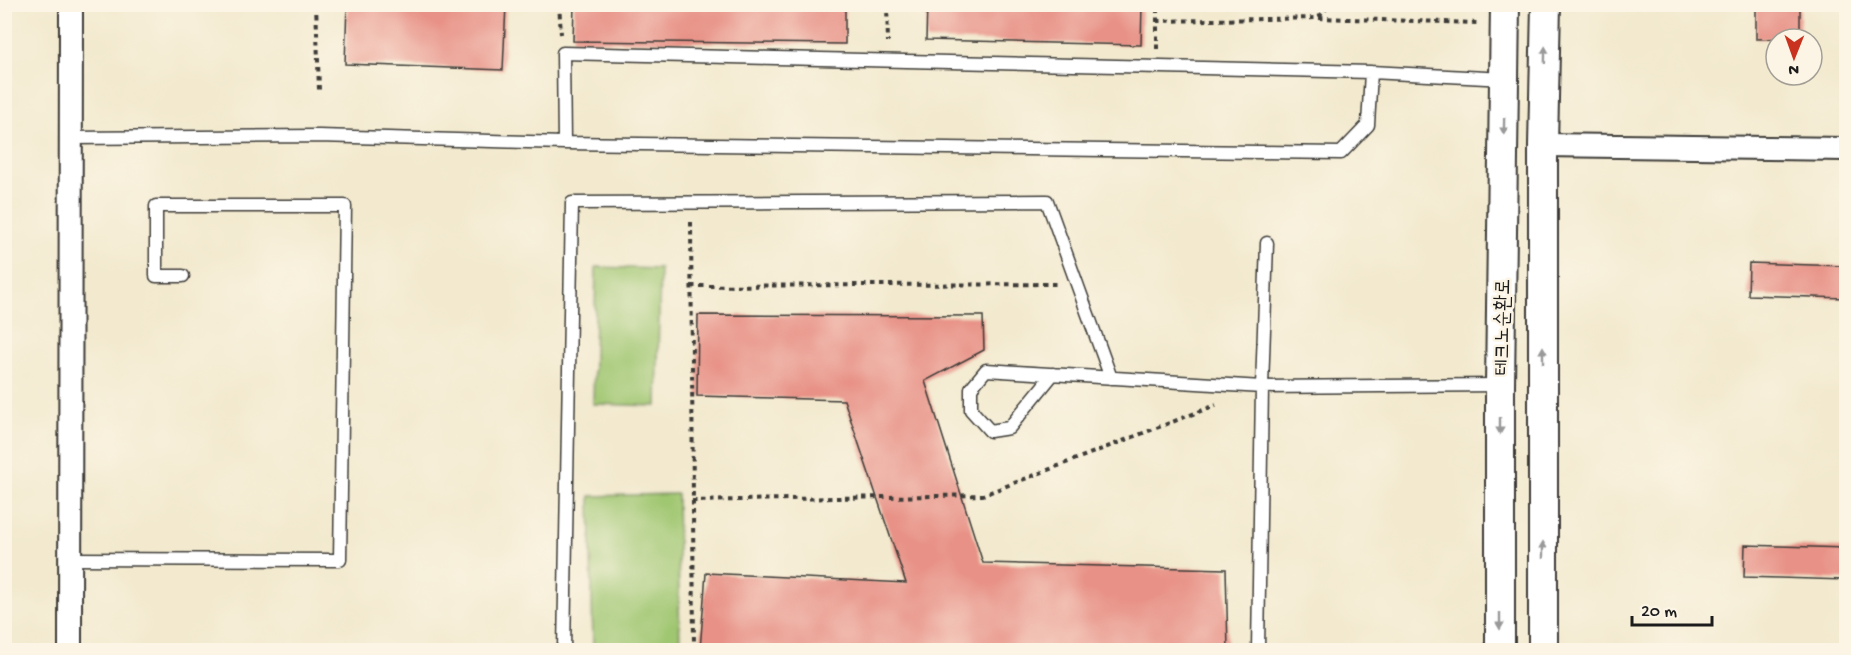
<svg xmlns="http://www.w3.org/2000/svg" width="1851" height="655" viewBox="0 0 1851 655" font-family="'Gochi Hand','Poor Story',sans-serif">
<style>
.green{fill:#9fc670;stroke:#5e7146;stroke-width:1.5}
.building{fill:#e89287}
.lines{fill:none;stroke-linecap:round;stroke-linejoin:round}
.service-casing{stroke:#3c3b37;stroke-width:15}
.minor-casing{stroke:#3c3b37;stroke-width:26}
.tertiary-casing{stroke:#3c3b37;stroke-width:32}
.path{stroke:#3c3b37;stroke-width:4;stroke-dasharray:4.5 4.5;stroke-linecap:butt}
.service{stroke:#fff;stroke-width:12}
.minor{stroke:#fff;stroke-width:22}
.tertiary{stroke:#fff;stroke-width:28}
.oneway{fill:#999}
.labels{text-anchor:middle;stroke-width:5;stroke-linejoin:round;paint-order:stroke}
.street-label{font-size:20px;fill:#1c1c1c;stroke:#fcf5e5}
</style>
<rect width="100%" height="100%" fill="#fcf5e5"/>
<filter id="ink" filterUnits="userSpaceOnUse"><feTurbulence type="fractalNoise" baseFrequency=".0167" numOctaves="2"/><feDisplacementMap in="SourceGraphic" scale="12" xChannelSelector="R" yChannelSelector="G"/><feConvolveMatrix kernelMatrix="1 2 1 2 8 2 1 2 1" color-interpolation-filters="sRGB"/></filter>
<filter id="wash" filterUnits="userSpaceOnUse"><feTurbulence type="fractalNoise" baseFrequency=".008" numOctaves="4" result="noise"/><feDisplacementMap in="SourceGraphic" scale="24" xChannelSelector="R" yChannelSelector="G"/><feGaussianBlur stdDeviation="1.35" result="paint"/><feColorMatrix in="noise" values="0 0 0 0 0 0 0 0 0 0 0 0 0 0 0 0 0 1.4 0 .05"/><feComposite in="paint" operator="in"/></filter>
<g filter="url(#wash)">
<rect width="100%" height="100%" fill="#f2e9ce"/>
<path class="green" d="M596,267L660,269L657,406L593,404Z
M677,494L680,650H593L590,496Z"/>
<g id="blocks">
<path class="building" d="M347,4H506L503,70L345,64Z
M574,4H845V44L573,41Z
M927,4H1142L1141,45L926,40Z
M1756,5H1800V38L1756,39Z
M1749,263L1846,266V298L1748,295Z
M698,315L983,316L984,350L925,381L983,563L1226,569L1228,650H700L706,573L906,583L844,400L697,396Z
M1745,545L1846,548V580L1744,577Z"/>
</g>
</g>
<g filter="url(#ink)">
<use href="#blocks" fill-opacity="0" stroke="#3c3b37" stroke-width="1.5"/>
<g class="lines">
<defs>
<path id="service" d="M1371,72L1368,125L1341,153L564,143L563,53L1371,72L1505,79
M71,138L319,136L564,143
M1053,374L1009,428L990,431L971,410V388L986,370L1262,387L1500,385
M70,559L340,560L345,206H156V276H183
M564,650L572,203L1047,201L1111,378
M1258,650L1262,387L1267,243"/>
<path id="minor" d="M1543,145L1846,149
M70,650L71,4"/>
<path id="tertiary" d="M1500,650V385L1505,4
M1543,650V145L1546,4"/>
</defs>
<use href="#service" class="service-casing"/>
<use href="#minor" class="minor-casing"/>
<use href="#tertiary" class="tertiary-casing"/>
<path class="path" d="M316,4L319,90
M559,4L561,34
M887,4L888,42
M1392,4L1394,6L1395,4
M1319,17L1330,4
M1157,21L1318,18L1477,23
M1157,49V4
M691,222L694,650
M691,286L1058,284
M692,501L983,495L1216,405"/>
<use href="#service" class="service"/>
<use href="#minor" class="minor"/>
<use href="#tertiary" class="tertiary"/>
</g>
<defs><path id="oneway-solid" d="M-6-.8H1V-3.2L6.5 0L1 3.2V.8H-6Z" transform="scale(1.5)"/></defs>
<g class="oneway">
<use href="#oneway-solid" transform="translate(1545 55) rotate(-89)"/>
<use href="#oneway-solid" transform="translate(1504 126) rotate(91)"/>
<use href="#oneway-solid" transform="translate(1543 355) rotate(-90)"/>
<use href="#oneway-solid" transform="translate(1500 426) rotate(90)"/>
<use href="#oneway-solid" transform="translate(1543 550) rotate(-90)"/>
<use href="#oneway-solid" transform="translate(1500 621) rotate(90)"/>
</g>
</g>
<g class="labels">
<g class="street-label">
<text transform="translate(1501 327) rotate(-89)" y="7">테크노순환로</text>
</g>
</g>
<rect width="1851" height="655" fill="none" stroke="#fcf5e5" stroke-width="24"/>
<g transform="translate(1794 57) rotate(181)"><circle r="28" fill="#fcf5e5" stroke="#a29e95" stroke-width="1.5"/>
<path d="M0-4.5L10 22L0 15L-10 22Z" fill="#c8321e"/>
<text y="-9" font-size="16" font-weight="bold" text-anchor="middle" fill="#1c1c1c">N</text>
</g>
<path d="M1632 616v9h80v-9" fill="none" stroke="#1c1c1c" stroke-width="3"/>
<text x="1641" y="616" font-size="18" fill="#1c1c1c" stroke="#fcf5e5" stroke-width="4.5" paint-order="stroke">20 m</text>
</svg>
